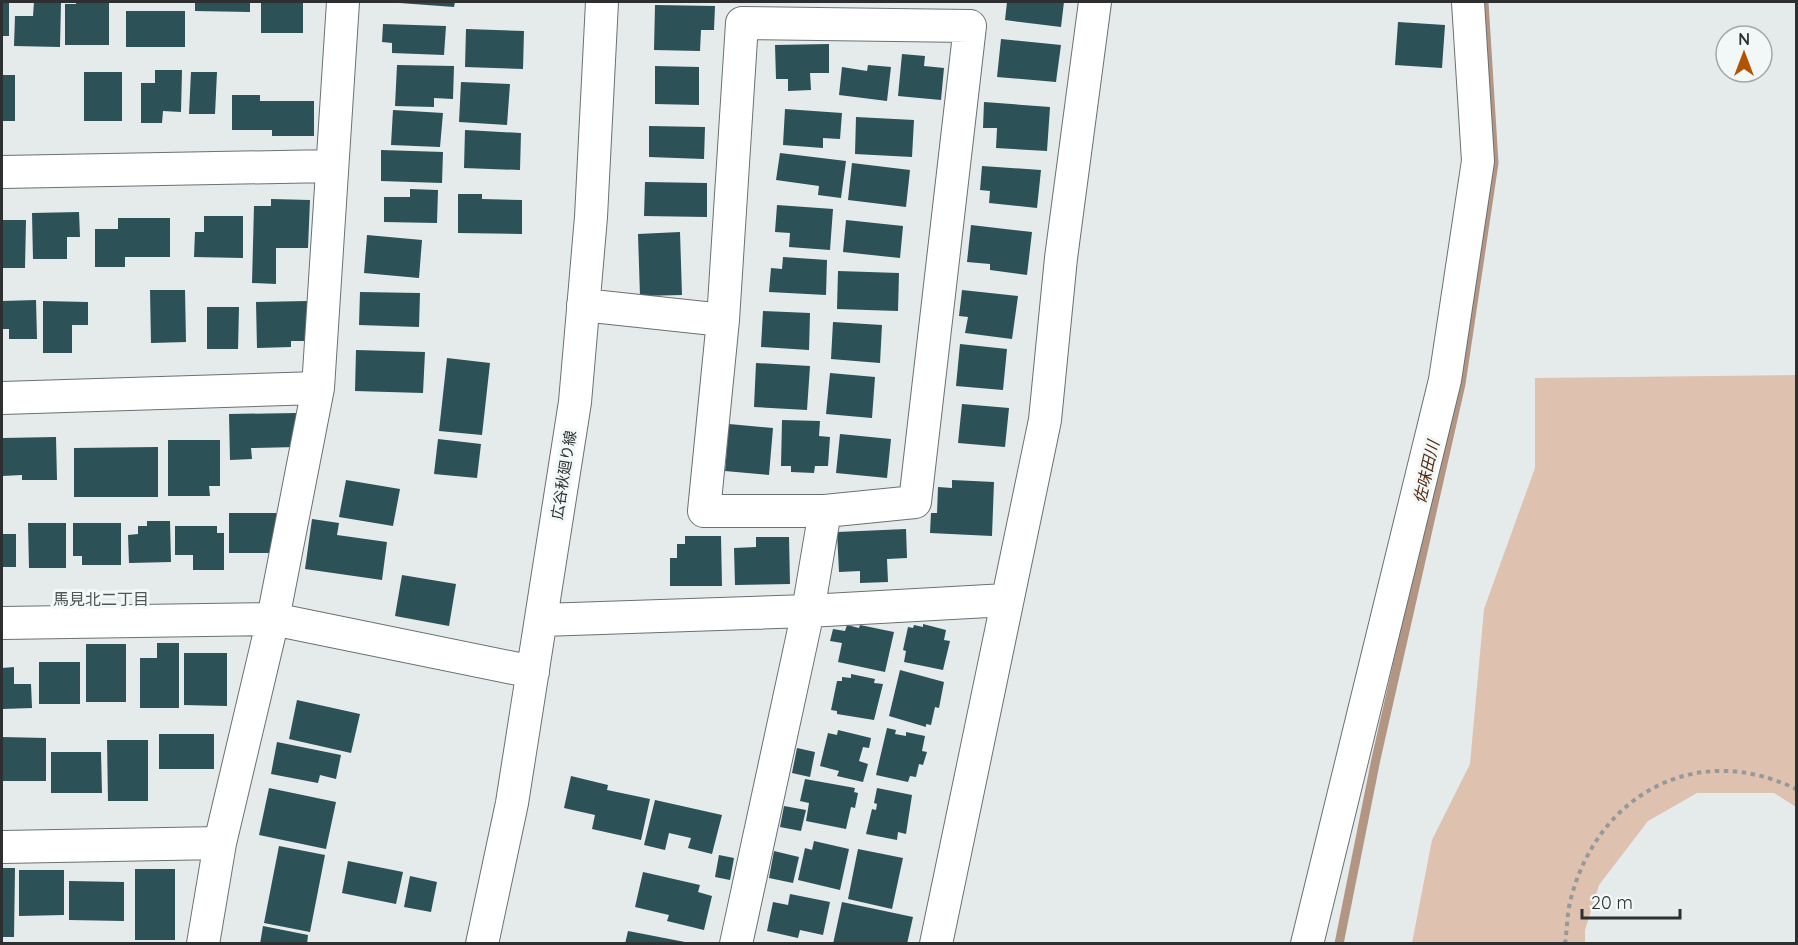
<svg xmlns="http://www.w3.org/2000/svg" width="1798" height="945" viewBox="0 0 1798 945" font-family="Quicksand,'Noto Sans JP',sans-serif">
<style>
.green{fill:#dfc1b0}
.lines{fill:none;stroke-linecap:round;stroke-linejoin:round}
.stream{stroke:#b39584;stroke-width:9}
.building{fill:#2c5157}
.minor-casing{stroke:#6b7071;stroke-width:34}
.path{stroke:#95999a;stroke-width:4;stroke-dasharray:4.5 4.5;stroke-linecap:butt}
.minor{stroke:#fff;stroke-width:32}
.labels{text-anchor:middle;stroke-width:6;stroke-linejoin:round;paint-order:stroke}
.street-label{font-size:15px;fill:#2d2f30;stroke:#f2f7f8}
.water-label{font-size:16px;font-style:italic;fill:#552b0f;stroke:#f2f7f8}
.neighbourhood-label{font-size:16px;fill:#505556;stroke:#f2f7f8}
</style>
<rect width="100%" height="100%" fill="#e5eaeb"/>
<path class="green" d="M1796,375V807L1774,793H1697L1648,821L1599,885L1585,930V943H1412L1432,840L1470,764L1484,609L1535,468V378Z"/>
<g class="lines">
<path class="stream" d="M1339,944L1376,759L1461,384L1494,163L1484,2"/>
</g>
<path class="building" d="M2,2H9V36H2Z
M34,2H61L60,47L14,46L15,16H33Z
M76,2H109V45H65V4H76Z
M195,2H250V12L195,11Z
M261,2H303V33H261Z
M386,2H455L454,7Z
M1007,2H1064L1061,27L1005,20Z
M655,5L715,6L714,30H701L700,51L654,50Z
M126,11H185V47H126Z
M1398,22L1445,25L1442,68L1395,65Z
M383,24L446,26L444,55L392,53V43L382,42Z
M466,29L524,31L523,69L465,67Z
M1001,39L1061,45L1056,82L997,77Z
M829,44V73H810L811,90L788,91V79H776L775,45Z
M902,54L925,56L924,66L944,68L941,100L898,96Z
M397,65L454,66L453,99L434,98V107L395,106Z
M868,65L891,67L887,101L839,95L842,67L867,71Z
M655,66L699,67V105L655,104Z
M155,70H182L181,112L163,111L162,123H141V83H155Z
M84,72H122V121H84Z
M191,72H217L215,114H189Z
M2,75H15V121H2Z
M461,82L510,84L507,125L459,122Z
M232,95H260V101H314V136H272V130H232Z
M984,102L1050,107L1047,151L996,148L997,128H983Z
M785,109L842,113L840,139L823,138V148L783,145Z
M393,110L443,113L440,147L391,145Z
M856,117L914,120L912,157L855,154Z
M649,126L705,127L704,159L649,157Z
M465,130L521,133L520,170L464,168Z
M381,150L443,152L442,183L381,181Z
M780,153L846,161L841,198L818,195L819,186L776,180Z
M852,163L910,170L906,207L848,200Z
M982,166L1041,170L1037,208L989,203L990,191L980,190Z
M645,182L707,183V217L644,216Z
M410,189L438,190L437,223L384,222V197H410Z
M458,194H482V199L522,200V234L458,233Z
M271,199L310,200L308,248H276V284L252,283L254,206H271Z
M777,205L833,209L830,250L789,247L790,233L775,232Z
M79,212L80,237H67V259H33L32,213Z
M204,216H243V258L194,257L195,232H204Z
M118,218H170V257H125V267H95V229H118Z
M2,220H26L25,268H2Z
M846,220L903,226L900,258L843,252Z
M971,225L1032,232L1027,275L990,270V264L967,262Z
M680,232L682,295L640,296L638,234Z
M367,235L422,240L419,278L364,273Z
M783,257L827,260L826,295L769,292L771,268L782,269Z
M838,271L899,273L898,311L837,309Z
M150,290H185L186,342L151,343Z
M962,290L1018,296L1012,339L965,333L968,317L959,316Z
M360,292L420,293L419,327L359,325Z
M36,300L37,339H9V329H2V301Z
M43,301L88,302V325H72V353H43Z
M307,301L308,341H291V347L257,348L256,302Z
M207,307H239L238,349H207Z
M763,311L810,313L809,350L761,347Z
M833,322L882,325L880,363L831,359Z
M960,344L1007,349L1003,390L956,386Z
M356,350L425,352L423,393L355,391Z
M447,358L490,363L482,435L439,431Z
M756,363L810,366L807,410L754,407Z
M830,373L875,377L872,418L826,414Z
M962,404L1009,408L1005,447L958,443Z
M296,413L297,447L251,448L252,459L230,460L229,414Z
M782,420L820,421L819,436L830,437L828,466H815L814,473L791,472V466H781Z
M729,424L773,428L769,475L725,471Z
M840,434L891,439L887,478L836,473Z
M56,437L57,480H22V475L2,476V438Z
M438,439L481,444L477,478L434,474Z
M168,440H220V486H209L210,496H168Z
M158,447V497H74V448Z
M346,480L400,489L393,526L339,517Z
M952,480L994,482L992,536L930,533L931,513H937L938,487L952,488Z
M229,513H276V553H229Z
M312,519L339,523L337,535L387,542L382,580L305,569Z
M147,521H170L171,562L129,563L128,535L138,534V526H147Z
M28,523H66V568H29Z
M73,523H121V565H82V556H73Z
M175,526H217V533H224V570H193V555H175Z
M906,529L907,558L887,559L888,582L860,583V571L839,572L837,532Z
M2,534H16V567H2Z
M685,536H721L722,586H670V558H677V544H685Z
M756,537H789L790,584L735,585L734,548L756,547Z
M402,575L456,584L449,626L395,616Z
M923,624L946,630L944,640L950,641L943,670L904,662L906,651L903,650L908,627L913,628L914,625L923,627Z
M847,625L859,628L860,625L894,632L885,672L838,662L842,643L830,641L833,629L845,631Z
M157,643H179V708H140V658H157Z
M86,644H126V702H86Z
M184,653H227V706L184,705Z
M39,662H80V704H39Z
M14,667V684H31L32,708L2,709V668Z
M900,670L944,682L939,708L935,707L931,725L926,724V727L889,716Z
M851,674L875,679L874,683L883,684L874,720L837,714V711L831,710L837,681H842V677L851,678Z
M297,700L360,714L351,753L289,739Z
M887,728L896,730L895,734L906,736V732L925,736L922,751L927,752L923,765L919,764L916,777L910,776L908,782L876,775Z
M838,730L871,738L869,748L863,747L859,761L868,764L863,782L837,776L839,771L820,766L828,733L837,735Z
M159,734H214V769H159Z
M2,737L46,738V781H2Z
M107,740H148V801H108Z
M277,742L341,755L336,779L320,775L318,783L271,774Z
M797,748L815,752L810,777L792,773Z
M51,752H101L102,793H51Z
M571,776L608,785L607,790L650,799L641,840L592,829L595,815L564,808Z
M805,779L855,788L854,792L858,793L855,808L851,807L846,829L806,821L809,803L800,801Z
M269,788L336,802L326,849L259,835Z
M877,788L912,795L906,834L898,832L897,840L866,834L872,809L876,810L877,804L874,803Z
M655,800L722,815L712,854L688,848L691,838L669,833L665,850L644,845Z
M784,806L806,810L801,831L780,827Z
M814,841L849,849L840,890L798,880L805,848L812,850Z
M279,846L325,855L310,932L264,923Z
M858,849L903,858L892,909L848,899Z
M774,851L799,857L793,883L769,878Z
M719,855L734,858L730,880L715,877Z
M348,861L403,872L396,904L342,893Z
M2,868H15L14,937H2Z
M135,869H175V940H135Z
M19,870H64V915L19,916Z
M643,872L700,885L698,892L712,896L704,930L667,921L669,915L635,907Z
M410,876L437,882L431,912L404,907Z
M69,881L124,882V921L69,920Z
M790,894L830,902L823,935L800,930L798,938L767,931L773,902L788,905Z
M842,902L913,917L907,944H833Z
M263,926L308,935L307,944H260Z
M628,931L685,942V944H625Z"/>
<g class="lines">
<defs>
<path id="minor" d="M2,172L331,166
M583,305L723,320L704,511H825L915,502L970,26L742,23L723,320
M2,398L318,388
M542,620L808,611L1006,600
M2,623L273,619L533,672
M2,847L220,843
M203,944L220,843L273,619L318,388L343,2
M482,944L512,803L575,402L591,217L602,2
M736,944L808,611L825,511
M936,944L1045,420L1061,258L1095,2
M1307,944L1445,380L1478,161L1468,2"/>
</defs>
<use href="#minor" class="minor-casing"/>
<path class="path" d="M1565,944C1567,930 1567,915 1570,902C1596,795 1696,740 1796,789"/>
<use href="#minor" class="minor"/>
</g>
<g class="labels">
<g class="street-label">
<text transform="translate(564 475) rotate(-81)" y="5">広谷秋廻り線</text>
</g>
<g class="water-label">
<text transform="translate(1426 472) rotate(-77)" y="6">佐味田川</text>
</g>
<g class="neighbourhood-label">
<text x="101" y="605">馬見北二丁目</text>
</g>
</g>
<rect width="1798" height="945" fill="none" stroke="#2d2f30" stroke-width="6"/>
<g transform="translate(1744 54)"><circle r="28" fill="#f2f7f8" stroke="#a3a7a8" stroke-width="1.5"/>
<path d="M0-4.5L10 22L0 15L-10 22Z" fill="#b15300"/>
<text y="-9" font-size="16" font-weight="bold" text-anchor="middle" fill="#2d2f30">N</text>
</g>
<path d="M1582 909v9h98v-9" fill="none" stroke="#2d2f30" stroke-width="3"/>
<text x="1591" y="909" font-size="18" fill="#2d2f30" stroke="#f2f7f8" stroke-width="4.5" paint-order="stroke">20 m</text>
</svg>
